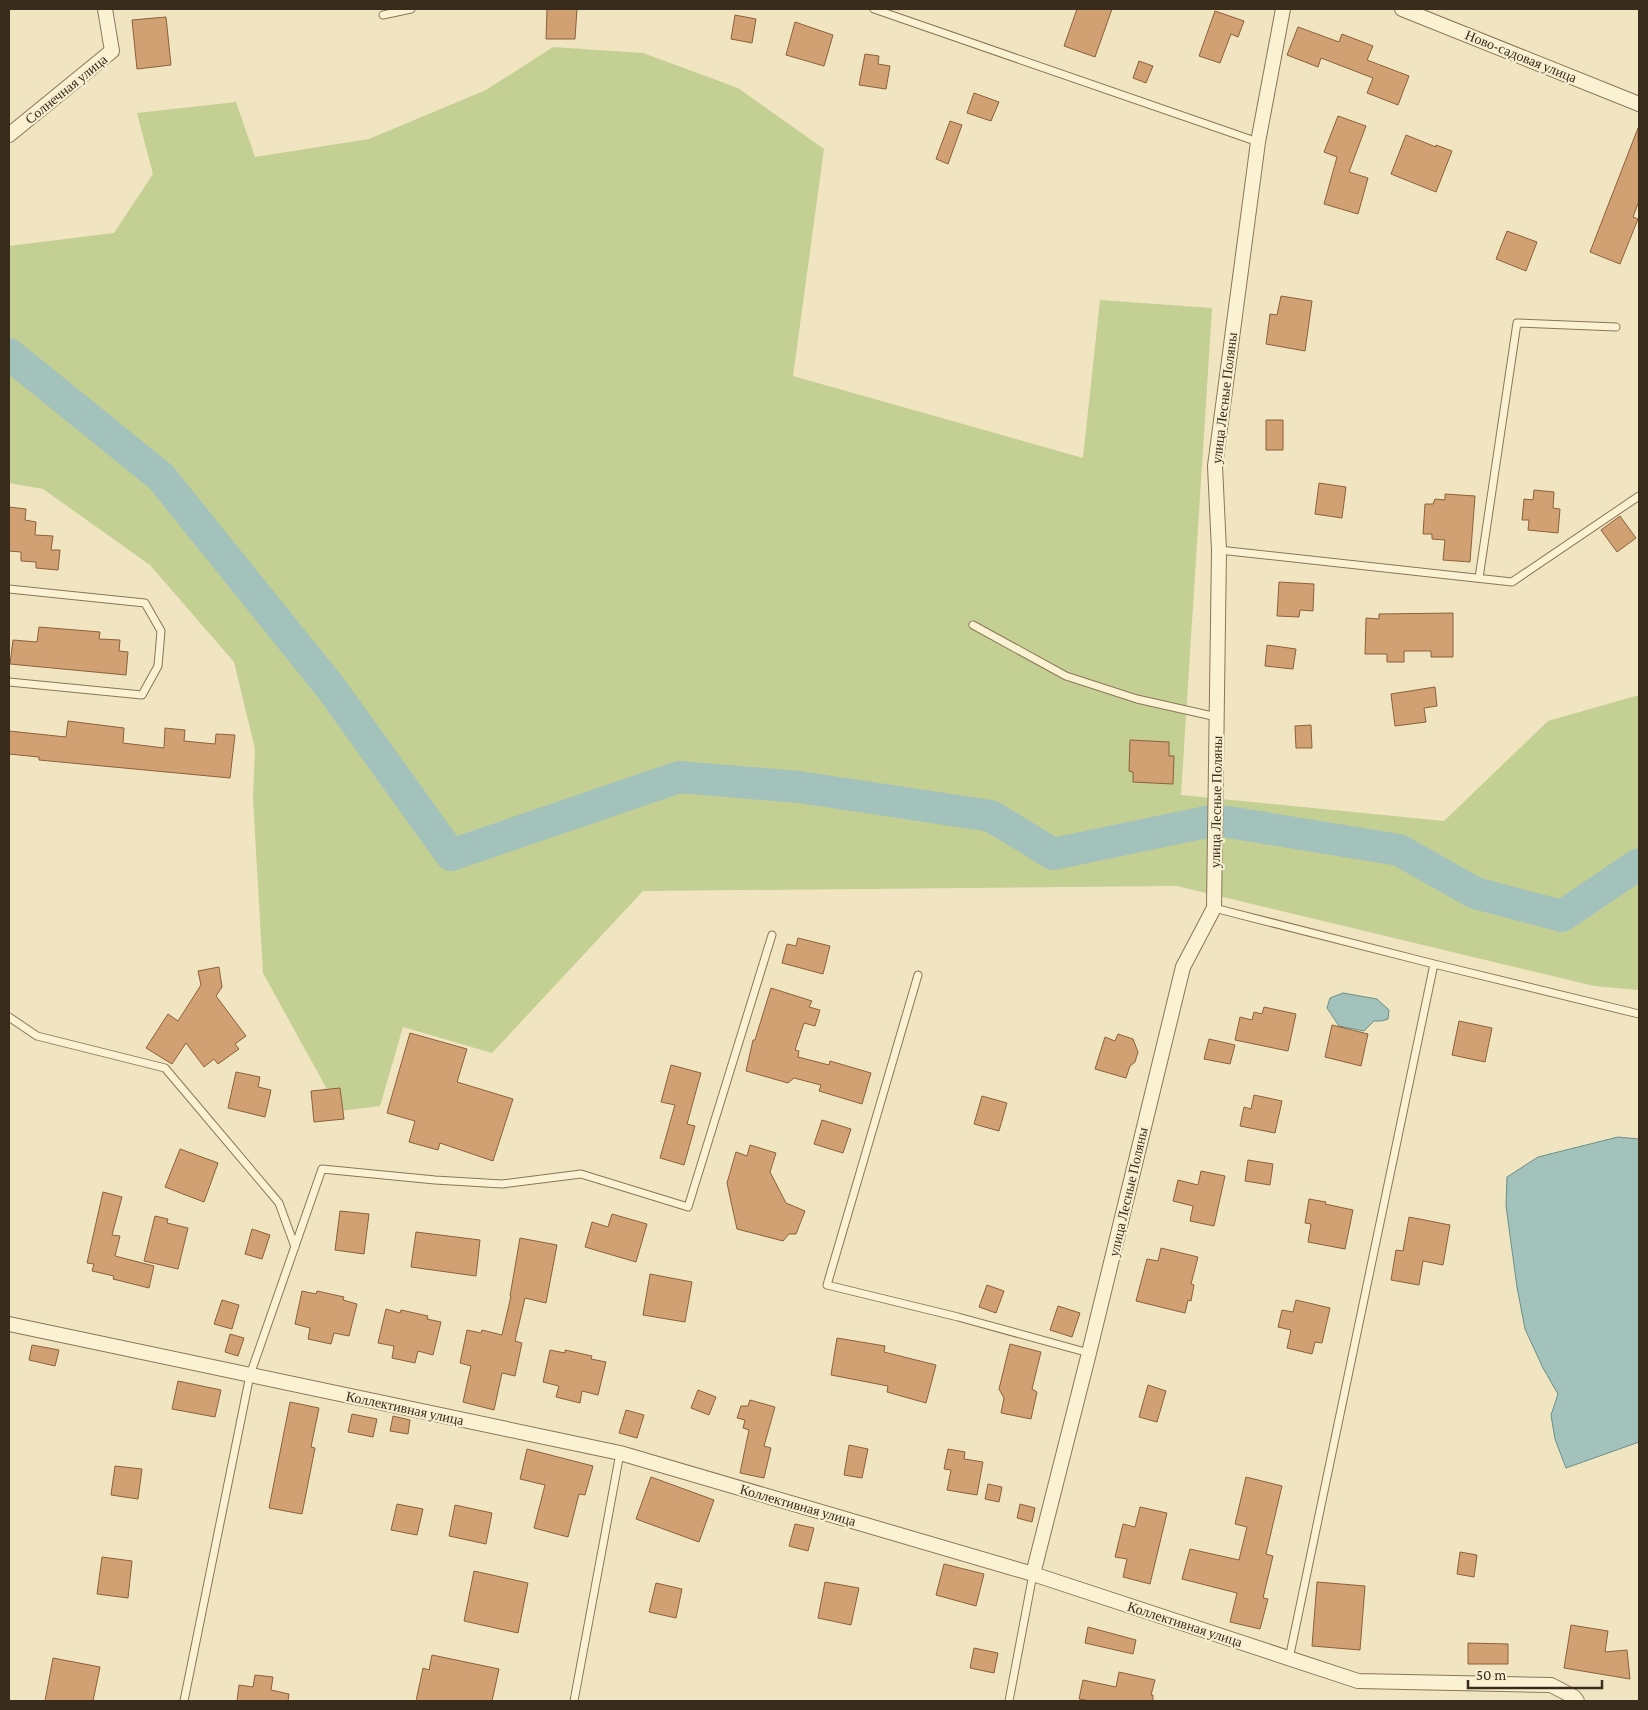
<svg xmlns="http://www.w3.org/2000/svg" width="1648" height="1710" viewBox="0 0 1648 1710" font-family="'Crimson Pro',serif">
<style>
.green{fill:#c4cf93}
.water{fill:#a3c2bb;stroke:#6a908a}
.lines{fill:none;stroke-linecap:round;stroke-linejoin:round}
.river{stroke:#a3c2bb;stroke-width:32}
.building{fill:#d1a173;stroke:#8b613b}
.service-casing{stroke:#8a7657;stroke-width:9}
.minor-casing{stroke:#8a7657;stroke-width:16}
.service{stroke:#fbf2d3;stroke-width:7}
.minor{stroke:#fbf2d3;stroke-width:14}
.labels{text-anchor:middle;stroke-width:4.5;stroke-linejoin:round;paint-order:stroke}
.street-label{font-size:14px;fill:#392c1c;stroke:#f7efd0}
</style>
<rect width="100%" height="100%" fill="#f0e5c0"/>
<path class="green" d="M553,47L643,53L738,88L824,149L793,376L1083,458L1100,300L1212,308L1181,795L1444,821L1548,721L1639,695V990L1594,986L1177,886L643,891L492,1053L403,1027L380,1106L339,1111L263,973L253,798L255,749L234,662L150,565L43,489L9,483V246L114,233L153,174L137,113L236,102L255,157L369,139L486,90Z"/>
<path class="water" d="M1343,993L1377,999L1389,1010L1388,1019L1382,1021H1374L1364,1031L1339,1026L1327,1008L1330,998Z
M1618,1137L1639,1139V1442L1566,1468L1555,1439L1551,1415L1558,1394L1543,1368L1525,1329L1517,1287L1506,1206L1507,1177L1538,1157Z"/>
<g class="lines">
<path class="river" d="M9,354L161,477L331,688L451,855L679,777L799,787L991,816L1053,854L1216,820L1399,850L1475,893L1562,916L1639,864"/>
</g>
<path class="building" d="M547,9H577L575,39H546Z
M1077,9H1112L1095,57L1064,46Z
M1215,11L1244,21L1238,37L1231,34L1220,63L1199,56Z
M735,15L756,19L752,43L731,39Z
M166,17L171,65L137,69L132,20Z
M795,22L833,35L824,66L786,55Z
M1298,27L1339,42L1342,34L1373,46L1367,60L1409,76L1398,105L1367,93L1373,78L1321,58L1318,67L1287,55Z
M865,54L879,56L878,64L890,66L886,89L859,85Z
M1139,61L1153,66L1146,83L1133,78Z
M974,93L999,102L991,121L967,113Z
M1338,116L1366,126L1349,172L1368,178L1358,214L1324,204L1337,157L1324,152Z
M950,121L962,125L948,164L936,159Z
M1638,128L1639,201L1633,217L1638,219L1620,264L1590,252Z
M1406,135L1436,147V145L1452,151L1436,192L1391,174Z
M1507,231L1537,242L1526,271L1496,259Z
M1281,296L1312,301L1305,351L1266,344L1270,314L1277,315Z
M1266,420H1283V450H1266Z
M1319,483L1346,487L1342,518L1315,514Z
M1534,490L1554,492L1553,508L1560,509L1558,533L1528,530L1529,520H1522L1524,499L1533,500Z
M1445,494L1475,496L1470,562L1443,560L1445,540L1432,539V534H1423L1425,504H1433L1435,499L1445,500Z
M9,507L26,509L25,520L36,522L35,535L53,536L51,550H60L58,570L36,568V562L21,561V552L9,551Z
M1620,516L1636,538L1617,552L1601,530Z
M1279,582L1314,584L1313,611L1300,610L1299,617L1277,616Z
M1453,613V657H1431V651H1404V662H1387V654H1365L1366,618L1379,619V614Z
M39,627L100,632L99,639L120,640L119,651L128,652L126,675L10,664L13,640L37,642Z
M1267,645L1296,649L1293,669L1265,666Z
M1435,687L1437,706L1424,708L1426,722L1395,726L1391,694Z
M68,721L124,728L123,743L164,748L165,728L185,730L184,741L215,744L216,734L235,735L230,778L39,760V757L9,754V731L66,737Z
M1311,725L1312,748H1296L1295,726Z
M1130,740L1169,742V756H1174L1173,784L1133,782V772L1129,771Z
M798,938L830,946L823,974L782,963L787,944L796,946Z
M219,967L222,987L216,996L246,1036L235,1044L239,1049L218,1064L214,1059L204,1067L186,1043L172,1064L146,1048L168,1014L178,1021L201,985L198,971Z
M771,988L812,1001L809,1007L820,1010L815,1026L804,1023L795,1050L799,1051L798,1057L829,1065L830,1061L871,1073L862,1104L819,1091L821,1085L794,1078L788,1083L746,1071L753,1040H755Z
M1264,1007L1296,1014L1288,1051L1235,1040L1240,1017L1252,1020L1254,1012L1262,1014Z
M1459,1021L1492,1028L1485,1062L1452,1055Z
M1332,1025L1368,1034L1361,1066L1325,1057Z
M410,1033L467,1049L457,1082L513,1099L493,1161L440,1143L438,1150L409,1142L415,1121L387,1113Z
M1118,1034L1133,1039L1138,1052L1135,1062L1130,1066L1126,1078L1095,1069L1105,1037L1115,1041Z
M1209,1039L1235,1045L1230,1064L1204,1059Z
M671,1065L701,1073L687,1124L695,1126L684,1165L660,1158L675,1105L661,1102Z
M236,1072L260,1077L258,1087L271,1090L265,1117L228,1108Z
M340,1088L344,1119L314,1122L311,1091Z
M1254,1095L1282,1101L1275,1133L1240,1126L1244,1107L1251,1109Z
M982,1096L1007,1103L999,1131L974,1124Z
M822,1120L851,1129L843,1153L814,1144Z
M750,1145L776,1153L770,1172L786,1203L805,1211L796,1234H789L783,1241L737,1229L727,1183L736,1152L747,1156Z
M180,1149L218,1163L204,1202L165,1187Z
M1248,1160L1273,1164L1270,1185L1245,1181Z
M1201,1171L1225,1176L1214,1226L1190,1221L1193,1206L1173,1201L1178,1180L1198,1185Z
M103,1192L122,1197L112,1235L120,1236L115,1256L154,1266L149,1288L113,1279L114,1276L92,1271L94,1264L87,1263Z
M1309,1199L1326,1202L1325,1204L1353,1210L1345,1249L1308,1242L1311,1224L1305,1223Z
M340,1211L369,1214L364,1254L335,1250Z
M612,1214L647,1224L636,1262L585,1247L592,1222L608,1227Z
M155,1216L168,1219L167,1223L188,1228L178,1269L144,1261Z
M1409,1217L1450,1225L1443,1265L1423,1261L1419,1285L1391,1280L1396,1250L1403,1251Z
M252,1229L270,1235L262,1259L245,1254Z
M416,1232L480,1240L476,1276L411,1267Z
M520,1238L557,1245L546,1303L525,1298L515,1341L522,1343L515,1376L502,1373L494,1410L463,1402L471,1366L460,1363L467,1330L481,1333L482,1330L502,1335L511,1296H510Z
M1161,1248L1198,1257L1191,1284L1194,1285L1191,1301L1188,1300L1185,1313L1136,1301L1147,1259L1158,1261Z
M650,1274L692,1282L685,1322L643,1315Z
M987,1285L1004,1291L996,1313L979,1307Z
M302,1291L316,1294L317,1291L344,1297L343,1300L357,1304L349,1336L334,1333L331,1344L308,1339L310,1328L295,1324Z
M222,1300L239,1305L232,1329L214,1324Z
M1296,1300L1330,1308L1322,1343L1315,1342L1312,1354L1287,1348L1291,1330L1278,1327L1282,1310L1293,1312Z
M1058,1306L1080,1313L1072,1337L1050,1330Z
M386,1309L400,1313L401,1310L428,1316L427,1319L441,1322L433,1355L418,1351L415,1363L392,1358L394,1346L378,1343Z
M230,1334L244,1338L238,1356L225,1352Z
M837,1338L885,1346L884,1352L936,1365L926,1403L887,1392L888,1386L831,1375Z
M1010,1344L1041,1352L1032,1389L1037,1392L1031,1419L1001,1413L1004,1398L999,1389Z
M32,1345L59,1350L55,1366L29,1360Z
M550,1350L565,1353V1350L592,1356L591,1359L606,1362L598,1395L582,1391L580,1403L556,1397L559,1386L543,1382Z
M178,1381L221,1390L215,1417L172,1409Z
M1148,1385L1166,1391L1157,1422L1139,1417Z
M698,1390L716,1397L709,1415L691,1408Z
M750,1400L775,1407L764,1446L771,1448L764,1478L740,1473L749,1430L743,1428L745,1420L737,1418L741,1406H748Z
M290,1402L319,1408L311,1447L315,1448L302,1514L269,1508Z
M626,1410L644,1415L637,1438L619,1433Z
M352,1414L377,1419L373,1437L348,1432Z
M393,1416L410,1420L408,1434L390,1431Z
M849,1445L868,1449L862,1478L844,1475Z
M527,1449L593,1466L585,1495L579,1494L568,1537L534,1528L545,1485L520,1479Z
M948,1449L965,1452L964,1459L983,1462L977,1495L947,1490L951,1470L944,1469Z
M115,1466L142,1469L138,1499L111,1495Z
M651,1477L714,1500L699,1542L636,1519Z
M1246,1477L1282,1486L1266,1554L1273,1556L1263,1598L1268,1599L1260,1629L1230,1622L1237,1593L1182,1579L1190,1549L1239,1560L1247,1527L1235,1524Z
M988,1484L1002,1487L999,1502L985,1499Z
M397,1504L423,1509L417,1535L391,1530Z
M1020,1504L1035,1508L1032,1522L1017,1518Z
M455,1505L492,1513L486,1544L449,1536Z
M1140,1507L1167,1513L1150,1584L1123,1577L1127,1559L1115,1557L1123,1524L1135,1527Z
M795,1524L814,1528L808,1551L789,1546Z
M1460,1552L1477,1555L1474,1577L1457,1574Z
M102,1557L132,1561L128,1598L97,1594Z
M944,1564L984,1574L976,1606L936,1595Z
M474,1571L528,1583L518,1633L464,1621Z
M825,1582L859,1588L851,1625L818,1618Z
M1317,1582L1365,1586L1360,1650L1312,1646Z
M656,1583L682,1589L676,1618L649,1612Z
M1571,1625L1608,1631L1605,1652L1627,1650L1630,1679L1564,1668Z
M1088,1627L1136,1640L1133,1654L1085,1643Z
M1468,1643L1508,1644V1664H1468Z
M974,1648L998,1653L994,1673L970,1668Z
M432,1655L499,1669L492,1701H416L423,1668L429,1670Z
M53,1658L100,1667L93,1701H45Z
M1119,1672L1155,1680L1151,1695H1153V1701H1091L1079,1699L1083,1680L1116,1687Z
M255,1675L273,1677L271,1690L289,1694L288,1701H237L239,1685L253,1687Z"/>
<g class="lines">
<defs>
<path id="service" d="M874,9L1258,142
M383,15L411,9
M1219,550L1512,582L1639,496
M1479,578L1517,323L1616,327
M9,589L145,603L161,631L158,666L142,695L9,682
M973,625L1066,676L1137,699L1217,717
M1214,908L1434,964
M918,975L827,1285L958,1317L1089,1353
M9,1017L37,1036L165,1068L279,1203L295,1247
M1289,1659L1434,964L1639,1014
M184,1701L250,1375L322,1169L435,1180L502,1184L581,1174L688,1207L772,935
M574,1701L620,1453
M1009,1701L1033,1574"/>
<path id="minor" d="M1402,9L1639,104
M9,135L112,51L105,9
M9,1324L620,1453L1033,1574L1358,1681L1551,1685L1574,1697L1577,1701
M1033,1574L1089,1353L1183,967L1214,908L1219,550L1215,466L1258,142L1283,9"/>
</defs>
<use href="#service" class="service-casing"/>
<use href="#minor" class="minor-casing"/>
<use href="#service" class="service"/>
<use href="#minor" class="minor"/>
</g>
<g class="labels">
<g class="street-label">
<text transform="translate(1521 56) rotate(22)" y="5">Ново-садовая улица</text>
<text transform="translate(66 89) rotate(-39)" y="5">Солнечная улица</text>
<text transform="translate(1224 398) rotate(-83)" y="5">улица Лесные Поляны</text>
<text transform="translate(1216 802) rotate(-89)" y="5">улица Лесные Поляны</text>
<text transform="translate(1128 1192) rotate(-77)" y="5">улица Лесные Поляны</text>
<text transform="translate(405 1408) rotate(12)" y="5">Коллективная улица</text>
<text transform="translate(798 1505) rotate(16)" y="5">Коллективная улица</text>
<text transform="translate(1185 1624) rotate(18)" y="5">Коллективная улица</text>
</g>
</g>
<rect width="1648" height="1710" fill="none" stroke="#392c1c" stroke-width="20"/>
<path d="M1468 1680v8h134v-8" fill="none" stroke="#392c1c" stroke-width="2.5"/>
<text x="1476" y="1680" font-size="15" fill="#392c1c" stroke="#f7efd0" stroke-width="4" paint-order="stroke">50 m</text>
</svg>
